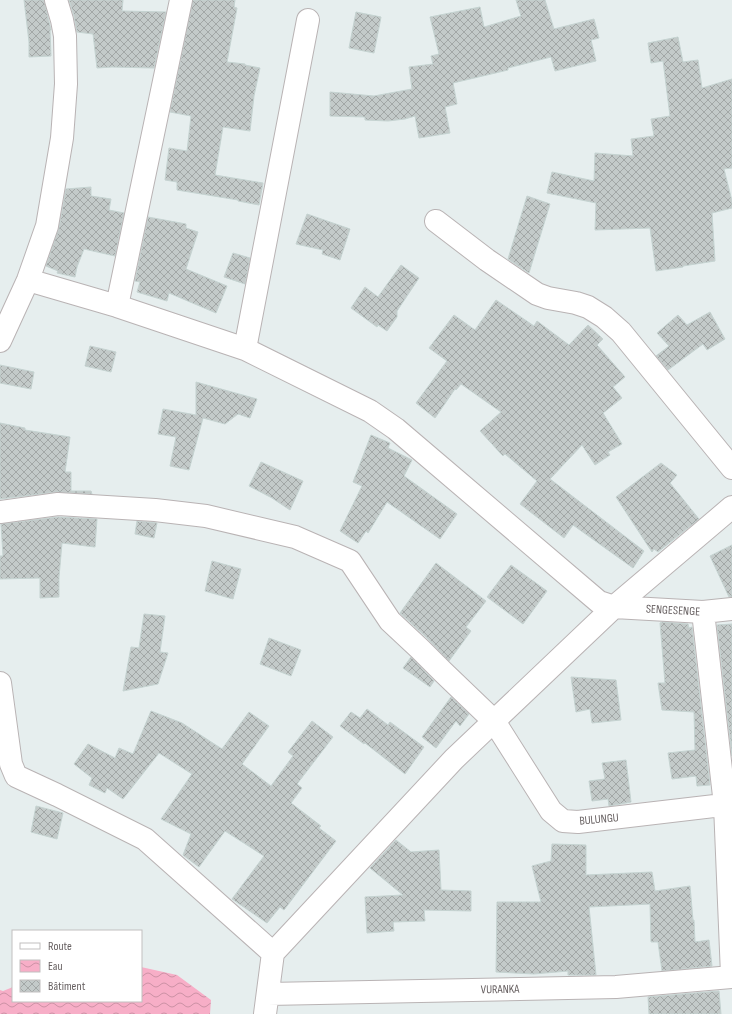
<svg xmlns="http://www.w3.org/2000/svg" width="732" height="1014" viewBox="0 0 732 1014" font-family="'Sofia Sans Condensed',sans-serif">
<style>
.water{fill:url(#water-waves)}
.building{fill:url(#building-cross-hatch);stroke:#c5d3d1}
.lines{fill:none;stroke-linecap:round;stroke-linejoin:round}
.minor-casing{stroke:#b9b3b4;stroke-width:24}
.minor{stroke:#fff;stroke-width:22}
.labels{text-anchor:middle;stroke-width:3.5;stroke-linejoin:round;paint-order:stroke}
.street-label{font-size:12px;fill:#655e5f;stroke:#fff}
</style>
<defs>
<pattern id="water-waves" width="16" height="10" patternUnits="userSpaceOnUse"><rect width="16" height="10" fill="#f7aec7"/><path d="M0 5q4-4 8 0t8 0" fill="none" stroke="#cc91a5"/></pattern>
<pattern id="building-cross-hatch" width="8" height="8" patternUnits="userSpaceOnUse"><rect width="8" height="8" fill="#c3cac9"/><path d="M0 0l8 8M0 8l8-8" fill="none" stroke="#a2a7a6"/></pattern>
</defs>
<rect width="100%" height="100%" fill="#e6eeee"/>
<path class="water" d="M141,967L177,975L211,1000L210,1014H0V990L3,991L13,987V1001H141Z"/>
<path class="building" d="M24,0H44L51,30H50L51,56L29,57V42Z
M69,0H123L122,11L166,12L154,68L112,67L97,68L93,34L77,32L74,16Z
M193,0H235L234,7L237,8L227,62L245,64V65L260,68L254,96L250,131L223,127L215,175L263,183L259,205L238,201V200L177,190V182L165,180L169,148L187,151L191,116L170,112Z
M516,0H545L554,29L594,19L599,38L591,40L596,61L555,71L551,57L508,68V70L453,83L457,104L445,107L450,133L419,138L415,116L405,119L388,121L365,120V117L330,116V92L374,96L412,89L409,67L433,64L431,56L439,54L430,17L480,7L484,27L521,16Z
M356,12L381,17L374,53L349,48Z
M678,37L683,62L698,60L702,88L732,79V168L724,169L732,201V208L712,213L715,261L683,266V267L656,271L650,228L595,230L596,203L547,193L552,172L594,181L595,153L633,156L631,139L654,136L651,119L670,116L663,61L651,63L648,43Z
M91,187V196L111,199L109,210L124,213L115,256L84,249L77,267L75,277L57,273L58,271L46,266L59,228L66,189Z
M527,196L550,204L529,273L508,259Z
M307,214L350,229L340,260L322,254L323,250L296,244Z
M148,217L186,224V228L198,232L186,269L227,286L216,313L169,293L167,301L137,292L140,282L135,281Z
M233,253L250,258L245,284L224,277Z
M401,265L419,278L397,311V317L387,331L378,325L377,327L351,308L365,287L378,297Z
M496,300L534,326L537,321L569,345L588,325L603,339L597,345L625,377L613,387L622,398L603,413L622,444L608,452L610,455L595,465L582,445L550,479L644,551L633,568L573,525L564,538L520,504L537,481L505,454L503,456L480,431L501,412L461,384L456,390L455,389L435,418L416,403L447,361L429,348L454,315L475,330Z
M710,312L725,339L707,350L703,344L668,370L656,356L669,346L657,333L678,315L687,325Z
M90,346L116,352L111,372L85,366Z
M0,365L34,372L31,389L0,383Z
M196,382L257,399L250,418L238,414L225,424L203,418L189,470L170,466L176,437L158,434L163,409L196,415Z
M0,423L25,428V430L70,437L65,472H71V491H91L92,494L56,492L0,499Z
M371,435L390,443L388,448L412,460L404,476L457,514L440,539L387,502L368,533L366,531L358,543L340,531L362,486L353,482Z
M261,462L303,481L290,510L272,498L249,486Z
M661,463L677,475L670,483L699,519L658,552L654,549L652,552L616,497Z
M58,517L97,519L95,547L62,543L59,577V597L40,598V578L0,579V556H3L1,524Z
M137,521L157,523L154,538L135,534Z
M732,545V597H729L710,556Z
M212,561L241,569L233,599L205,591Z
M436,563L486,601L466,627L471,631L449,661L426,637L400,613Z
M511,565L547,591L523,624L487,597Z
M144,614L165,616L160,652L168,653L158,684L123,691L131,647L139,648Z
M662,622L688,624L689,628L692,627L710,785L697,786L696,776L672,779L668,753L695,750L694,712L662,710L658,683H665L660,623Z
M732,624V756L717,625Z
M269,638L301,650L291,676L260,664Z
M411,657L434,681L430,687L403,668Z
M571,677L616,680L621,720L592,723L590,709L576,712Z
M451,697L469,714L460,726L456,721L436,748L422,737Z
M367,709L388,725L390,722L424,747L405,774L365,743L364,744L340,726L351,712L360,718Z
M151,711L182,723L222,749L249,712L269,726L242,764L271,786L293,756L288,752L312,721L333,737L297,784L302,788L291,803L321,826L319,828L336,841L284,910L280,907L267,923L232,899L264,856L225,831L199,867L183,855L191,834L161,819L192,774L159,753L123,799L107,788L105,793L89,785L92,778L74,764L88,744L115,758L119,748L133,754Z
M626,760L631,802L609,806L608,799L592,801L589,781L605,779L602,763Z
M36,806L63,813L57,839L31,832Z
M396,840L411,852L439,850L441,890L471,891V911L424,910L425,921L393,922L394,931L367,933L365,897L403,895L370,868Z
M552,844L586,845V875L652,872L655,891L690,886L693,920H694L695,942L709,940L712,966L662,971L658,942H651L650,904L589,907L596,975H568V971L534,974L496,972L497,902H541L532,866L551,861Z
M719,991L721,1014H649L648,997Z"/>
<g class="lines">
<defs>
<path id="minor" d="M436,221L487,260L537,294L548,298L576,303L588,307L604,317L621,332L732,468
M28,280L117,306L245,349L370,411L396,429L599,602L614,607L703,612L732,609
M117,306L181,0
M0,341L28,280L47,226L62,138L66,84L65,36L62,20L56,0
M245,349L308,20
M0,512L58,504L155,510L206,516L295,537L350,561L390,621L420,649L443,672L494,721L551,811L563,821L578,822L732,804
M703,612L725,805L732,975
M0,683L11,764L16,776L57,795L145,839L273,953
M268,994L616,987L732,977
M265,1014L273,953L454,759L614,607L732,507"/>
</defs>
<use href="#minor" class="minor-casing"/>
<use href="#minor" class="minor"/>
</g>
<g class="labels">
<g class="street-label">
<text transform="translate(673 610) rotate(3)" y="4">SENGESENGE</text>
<text transform="translate(599 819) rotate(-5)" y="4">BULUNGU</text>
<text transform="translate(500 989) rotate(-1)" y="4">VURANKA</text>
</g>
</g>
<rect x="12" y="930" width="130" height="72" fill="#ffffff" stroke="#c1bfbf"/>
<rect x="20" y="943" width="20" height="6" fill="#ffffff" stroke="#c1bfbf"/>
<text x="48" y="950" font-size="12" fill="#655e5f">Route</text>
<rect x="20" y="960" width="20" height="12" fill="url(#water-waves)" stroke="#c1bfbf"/>
<text x="48" y="970" font-size="12" fill="#655e5f">Eau</text>
<rect x="20" y="980" width="20" height="12" fill="url(#building-cross-hatch)" stroke="#c1bfbf"/>
<text x="48" y="990" font-size="12" fill="#655e5f">Bâtiment</text>
</svg>
